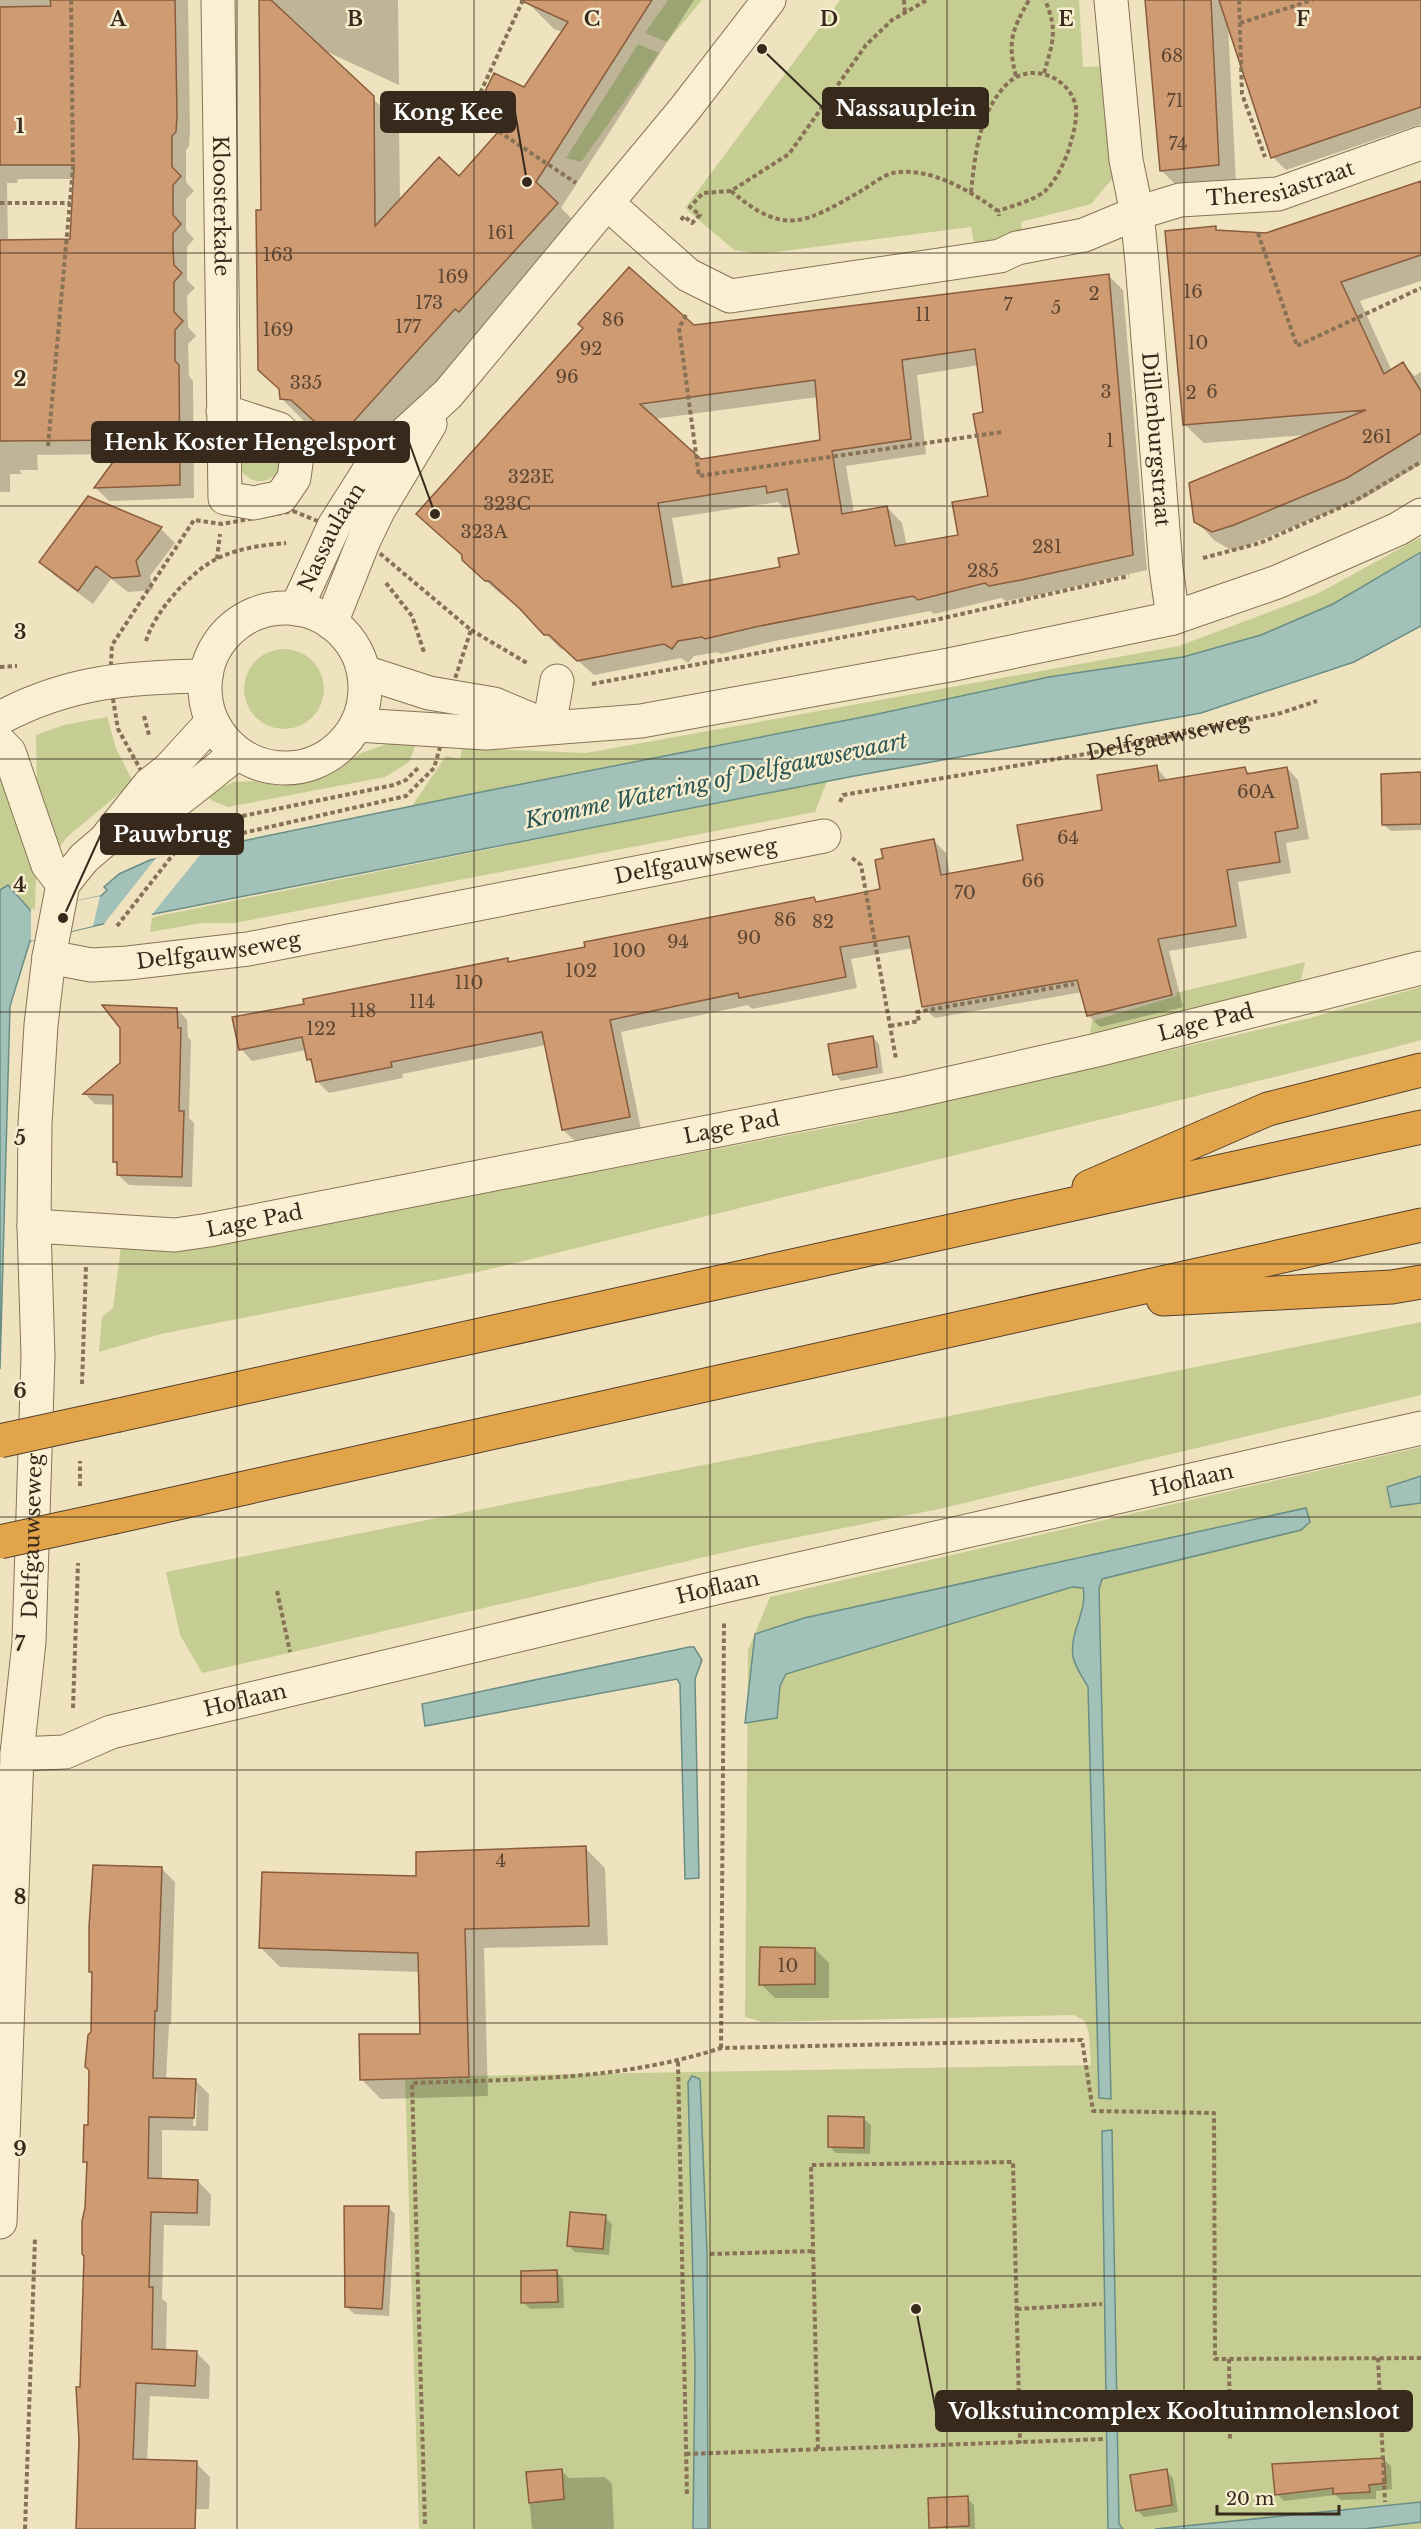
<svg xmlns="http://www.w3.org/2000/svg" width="1421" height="2529" viewBox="0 0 1421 2529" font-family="'Libre Baskerville',serif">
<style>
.green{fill:#c5cd92}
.water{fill:#a2c1b8;stroke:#698e86;stroke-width:1.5}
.pier{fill:#efe2be}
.shadow{fill:#0003;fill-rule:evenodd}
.building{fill:#cf9b73;stroke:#885c3c;stroke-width:1.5;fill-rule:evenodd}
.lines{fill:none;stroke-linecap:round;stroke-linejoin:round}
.minor-casing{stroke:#887256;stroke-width:35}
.highway-casing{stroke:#55402b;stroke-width:35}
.path{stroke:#887256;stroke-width:4;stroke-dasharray:4.5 3;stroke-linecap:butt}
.minor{stroke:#faefd2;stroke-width:33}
.highway{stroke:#e2a44b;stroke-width:33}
.highway-bridge-casing{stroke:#55402b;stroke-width:35;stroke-linecap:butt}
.highway-bridge{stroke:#e2a44b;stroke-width:33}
.grid{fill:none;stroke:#372a1c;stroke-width:1.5;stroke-opacity:0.55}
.labels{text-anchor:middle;stroke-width:5;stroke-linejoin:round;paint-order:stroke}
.number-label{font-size:18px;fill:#5d4632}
.street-label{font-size:21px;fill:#372a1c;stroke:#f6ecce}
.water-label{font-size:22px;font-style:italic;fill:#2a5756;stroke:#f6ecce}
.grid-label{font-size:20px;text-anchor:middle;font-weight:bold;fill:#372a1c;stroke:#f6ecce;stroke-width:5;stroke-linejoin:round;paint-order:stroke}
.leader{fill:none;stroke:#372a1c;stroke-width:2}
.callout-dot{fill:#372a1c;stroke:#f6ecce;stroke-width:2}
.callout{fill:#372a1c;stroke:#372a1c;stroke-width:2}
.callout-label{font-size:22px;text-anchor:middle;font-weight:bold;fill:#fff}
</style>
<rect width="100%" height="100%" fill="#efe2be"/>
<path class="green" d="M668,0H702L667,42L645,33Z
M840,0H1079L1083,67L1103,66L1113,178L1091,204L1021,222L1022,235L974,243L971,227L760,254L734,250L685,208Z
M638,44L659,53L581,162L566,158Z
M239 460a21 21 0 1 1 42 0a21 21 0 1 1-42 0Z
M1421,537V552L1333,604L1262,635L1183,657L1049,677L873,715L412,806L446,756L460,759L462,748L586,753L1179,646L1317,594Z
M244 689a40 40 0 1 1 80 0a40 40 0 1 1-80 0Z
M107,717L116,748L133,782L67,837L53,856L37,787L36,735L64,725Z
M393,742L416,744L409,762L385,777L228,807L211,800L208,795L233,782L254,781L280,786L311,781L338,770L361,753Z
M0,774L36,876L35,908L30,909L8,885L0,890Z
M827,781L815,812L235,923H201L150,932L152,918L158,916Z
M1305,962L1299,989L1089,1039L1092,1021L1177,996L1176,993Z
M1421,987V1040L1384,1050L482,1271L161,1334L99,1352L102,1317L113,1308L121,1246L253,1237L853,1123L1310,1018Z
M1421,1322V1395L939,1509L748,1547L202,1673L180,1635L166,1572Z
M1421,1447V2529H419L405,2077L1091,2065L1089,2034L1085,2021L1074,2015L762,2022L745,2017L748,1650L770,1597Z"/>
<path class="water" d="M1421,552V626L1354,662L1201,713L849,777L103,924L30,941L10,1006L0,1369V890L8,885L31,911L101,896L107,890L104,887L119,874L150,860L466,795L873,715L1049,677L1183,657L1261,635L1333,604Z
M1421,1476V1503L1391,1507L1387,1487Z
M1306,1508L1310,1522L1301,1530L1102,1579L1099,1589L1111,2099L1099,2098L1088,1687C1083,1678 1075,1667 1073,1657C1069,1632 1088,1611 1083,1588L1072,1587L786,1674L780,1686L777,1718L745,1723L755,1634L804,1618Z
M689,1647H694L702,1660L695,1679L699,1878L685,1879L680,1684L677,1679L425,1726L422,1704Z
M692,2076L700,2079L707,2252L708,2529H693L695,2364L688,2082Z
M1112,2130L1119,2524L1123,2529H1108L1102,2131Z
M1421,2502V2522L1364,2529H1155Z"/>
<path class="pier" d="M204,847L205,849L149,918L104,926L106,924L103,925L156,858Z
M100,896L93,926L31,941V910Z"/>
<path class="shadow" d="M0,0H188L190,132L189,146L186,150V182L194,191L186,199V230L194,239L187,247V280L195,288L187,296L188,327L196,336L188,344L189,376L193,381L194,498L109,501L96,488L121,454L37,455L38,470H20L21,474H10V492H0ZM18,179H75L71,240L8,242L7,183H17Z
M260,0H398L399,85L323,50L399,124L400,201L459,178L501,131L479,108L524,89L563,32L554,29L528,3L530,0H694L561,208L583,230L363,466L318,425H308L281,398L263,212Z
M1147,0H1421V124L1286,170L1273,157L1228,26L1236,182L1179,188L1161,170Z
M1421,182V281L1360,301L1392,371L1403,364L1415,376L1421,372V464L1367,497L1233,551L1215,541L1196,521L1307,435L1204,443L1184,424L1215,228L1219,232L1266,234Z
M1108,275L1123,290L1147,570L1037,595L1006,601L1001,598L934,614L930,611L770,642L721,654L718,652L694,656L688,663L681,658L594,675L565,649H561L506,595H502L479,575L463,556L433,529L693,326ZM979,365L990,497L960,536L907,546L902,523L887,507L854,513L846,466L926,454L917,375ZM818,397L822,441L701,460L654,419ZM778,502L784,508L792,506L801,555L782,568L684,586L672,518Z
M161,529L175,543L150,576L153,590L128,592L111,579L93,604L55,576L41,562Z
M1156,767L1168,781L1245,769L1251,774L1287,768L1298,780L1309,839L1286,843L1291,873L1238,882L1247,938L1169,951L1183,1007L1100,1027L1088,1015L1082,992L935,1018L923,1007L913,948L851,959L857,988L752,1009L748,1005L621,1032L641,1129L575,1141L563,1130L546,1045L402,1074L403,1078L329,1093L317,1081L314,1065L308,1059L306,1050L252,1061L241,1049L306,1005L507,960L510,963L587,948L814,899L818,903L881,890L934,841L946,853L950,875L1024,861L1104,811Z
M1421,774V830L1391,831L1384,825Z
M177,1009L187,1020L188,1037L191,1040L189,1118L194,1123L192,1187L129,1185L118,1175V1166L114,1162V1105L95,1104L85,1094L121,1064Z
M873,1037L879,1044L883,1073L841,1081L835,1074Z
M585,1848L605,1868L608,1945L484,1948L488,2096L381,2099L361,2079L422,2035L420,1972L280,1967L261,1948L418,1878Z
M162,1869L175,1882L171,2024H169L166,2080H195L209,2094L208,2131L162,2130V2180L198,2181L211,2195L210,2226L164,2225L162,2299L167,2303L166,2351L196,2352L210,2366L209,2399L150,2396L147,2461L196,2463L210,2477L209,2509L167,2510V2529H78L88,2165L84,2161L90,2126L94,1975L91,1972ZM194,2092H197L196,2126H193Z
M815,1949L829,1963V1998H775L761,1984Z
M864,2119L871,2125L870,2154L836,2153L829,2146Z
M388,2207L395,2214L389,2316L354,2314L347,2307Z
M605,2217L612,2224L609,2255L575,2252L568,2245Z
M556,2272L563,2279L564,2308L530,2309L523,2302Z
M1384,2460L1391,2466L1392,2489L1376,2491V2499L1341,2500L1336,2495L1284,2501L1277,2494Z
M561,2470L569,2478L605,2477L612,2484L614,2529H532L527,2473Z
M1166,2471L1173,2478L1178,2512L1144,2517L1137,2510Z
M967,2498L974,2505L975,2529L930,2527Z"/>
<path class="building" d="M50,0H175L177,117L176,132L172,136V167L181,176L173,185V215L181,224L173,233V249L174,265L182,273L174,282V312L183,321L175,330V361L179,365L180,485L94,488L129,440L0,441V240L70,239L74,165H0V7L51,6Z
M259,0H271L374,96L375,226L439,157L459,176L507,122L477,108L494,73L524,87L568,22L520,0H652L536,182L558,203L459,312L455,309L336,441L291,400L280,399L279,389L258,370L256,210H261Z
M1145,0H1211L1219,165L1160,171Z
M1219,0H1421V107L1271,158Z
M1421,181V255L1341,282L1384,374L1403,362L1421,391V433L1347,478L1234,525L1212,532L1194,522L1189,483L1366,410L1183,425L1165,231L1216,226V230L1266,233Z
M629,267L694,325L1109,274L1133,555L1021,580L989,586L985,583L918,600L913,596L755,627L705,639L702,637L678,641L672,649L664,644L577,661L549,635H544L520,609L489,581H485L462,560V555L416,514L583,328L578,324ZM975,349L983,412L973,414L988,496L952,502L958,535L895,546L887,506L842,514L832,451L911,439L902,360ZM815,380L820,440L701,459L640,404ZM766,486L767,493L787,489L799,554L778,558L780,567L672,587L658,503Z
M88,496L162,527L136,561L140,576L112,578L96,566L78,591L39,562Z
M1157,765L1159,781L1245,767L1247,774L1287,767L1298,828L1275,832L1280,862L1227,870L1236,926L1158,939L1172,995L1087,1016L1077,980L922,1007L909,936L840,947L846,977L739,998L738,993L610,1020L630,1117L562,1130L542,1032L391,1062L392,1067L316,1082L311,1059L307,1060L302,1037L239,1050L232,1017L304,1004L303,999L508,958V962L585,947L584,942L814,897L816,902L880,889L875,860L883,858L881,849L934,839L941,875L1023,860L1017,825L1102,810L1097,775Z
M1421,772V824L1382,825L1381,774Z
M102,1005L177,1008L178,1028H181L179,1111H184L182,1177L117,1175V1162H113V1095L83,1094L120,1063V1028Z
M873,1036L877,1067L833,1075L828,1044Z
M586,1846L589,1926L465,1929L469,2077L360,2080L359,2034H420L418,1953L259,1948L262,1872L416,1876V1852Z
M93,1865L162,1867L157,2011H155L153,2078L196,2079L194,2118L149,2117L148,2178L198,2180L197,2213L151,2212L149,2287H153L152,2349L197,2351L195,2386L136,2383L133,2459L197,2461L195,2529H76L79,2440L76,2387H80L84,2256L82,2254V2221L85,2208L87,2162H83L84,2125H88L89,2070L85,2067L88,2035L91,2032L92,1972H89V1927Z
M760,1947L815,1948V1984L759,1985Z
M828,2116L864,2117V2148L828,2147Z
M344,2206H389L382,2309L345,2307Z
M570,2212L606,2215L603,2249L567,2246Z
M557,2270L558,2302L521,2303V2271Z
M1384,2458L1386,2483L1369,2485L1370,2492L1333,2494V2488L1275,2495L1272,2464Z
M562,2469L564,2499L529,2503L526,2472Z
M1167,2469L1172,2505L1136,2511L1130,2475Z
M968,2496L969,2526L929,2528L928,2498Z"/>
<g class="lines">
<defs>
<g id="minor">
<path id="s2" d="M218,0L225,498L254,503L281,497L294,478L298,448L279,429L223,411"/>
<path id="s3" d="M1111,0L1126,160L1137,213L1142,262L1166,568L1173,618"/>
<path id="s4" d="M607,203L688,275L730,296L1000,256L1017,248L1084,235L1137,213L1180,200L1278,194L1421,143"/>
<circle cx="285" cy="688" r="80"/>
<path id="s5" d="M296,609L334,526L375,461L448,394L684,110L769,0"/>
<path d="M331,623L364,540L379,509L430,424"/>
<path d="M364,672L429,693L494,704L544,725"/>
<path d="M0,718C69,681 130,677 206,676"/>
<path d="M357,725L486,733L641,721L949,665L1173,618L1277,582L1398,529L1421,515"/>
<path d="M549,726L557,681"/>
<path d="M0,743L9,752L48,865L63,884"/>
<path d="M113,837C160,819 197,785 237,753"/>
<path id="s6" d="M49,957L91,965L128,963L248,949L824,836"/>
<path id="s7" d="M34,1226L175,1235L209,1230L902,1094L1097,1050L1421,968"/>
<path id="s8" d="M17,1754L65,1752L111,1732L297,1688L724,1586L1421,1428"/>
<path id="s9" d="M0,2222L17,1754L29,1642L38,1356L34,1226L35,1124L41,1025L49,957L63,884L84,858L105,840L149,785L169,769L212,722"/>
</g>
<path id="highway" d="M1089,1187L1268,1109L1421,1070
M1163,1299L1392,1287L1421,1282
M119,1415L1421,1127
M115,1517L1421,1225"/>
</defs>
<use href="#minor" class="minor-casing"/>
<use href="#highway" class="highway-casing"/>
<g class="path">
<path d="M523,0L471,113L576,183"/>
<path d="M904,0L905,13"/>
<path d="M1239,0L1242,94L1265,157"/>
<path d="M1240,23L1313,0"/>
<path d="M1044,73C1053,42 1058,30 1045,0"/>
<path d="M1016,76C1007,42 1012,30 1029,0"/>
<path d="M731,191C785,237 805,223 861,191C871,185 883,175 893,173C930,166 970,191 998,211L999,216"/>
<path d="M971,192C975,155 979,113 1006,85C1027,62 1066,74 1075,103C1079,116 1072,139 1068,152C1063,165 1055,182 1045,191C1033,201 1012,206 998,211"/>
<path d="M0,203H70"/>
<path d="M681,220L684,216L692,223L700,215L690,207L703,193L731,191L789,154L866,45L892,20L927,0"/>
<path d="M1258,233L1297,346L1421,288"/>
<path d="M686,315L679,328L699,476L1002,432"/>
<path d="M48,446L73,168L71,0"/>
<path d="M293,511L364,540L471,630L449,697L445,730L434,768L406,796L216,839L192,830L149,785L118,729L110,681L112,645L194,520L222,524Z"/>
<path d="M1203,558L1260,543L1353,502L1421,462"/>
<path d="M217,559L220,534"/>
<path d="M386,583L412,616L424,652"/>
<path d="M471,630L527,663"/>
<path d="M146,641C155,611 190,572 218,558C239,548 263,545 286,543"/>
<path d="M0,667L17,666"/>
<path d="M592,684L935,620L1129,576"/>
<path d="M144,716L149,735"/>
<path id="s1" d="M840,802L843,795L1086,754L1281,713L1317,701"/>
<path d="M213,822L394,785L406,780L420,766"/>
<path d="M852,858L861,865L896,1059"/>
<path d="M117,926L179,847"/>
<path d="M890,1026L919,1021L917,1012L1074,984"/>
<path d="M82,1384L86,1266"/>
<path d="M80,1486V1461"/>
<path d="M277,1591L290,1652"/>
<path d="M73,1708L78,1563"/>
<path d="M721,2048L724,1623"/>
<path d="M678,2062L687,2496"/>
<path d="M710,2254L813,2251"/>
<path d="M1017,2309L1102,2304"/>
<path d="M1378,2358L1385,2502"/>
<path d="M1229,2359L1230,2440"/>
<path d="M818,2449L811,2165L1013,2162L1020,2443"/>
<path d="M686,2454L1105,2439"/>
<path d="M425,2524L412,2083C518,2079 619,2081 721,2048L1082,2040L1093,2111L1214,2113L1215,2359L1421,2358"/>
<path d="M25,2529L35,2238"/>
</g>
<use href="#minor" class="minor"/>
<use href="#highway" class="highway"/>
<defs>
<path id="highway-bridge" d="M0,1441L119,1415
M0,1542L115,1517"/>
</defs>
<use href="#highway-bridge" class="highway-bridge-casing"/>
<use href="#highway-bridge" class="highway-bridge"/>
</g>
<path class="grid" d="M237,0V2529M474,0V2529M710,0V2529M947,0V2529M1184,0V2529M0,253H1421M0,506H1421M0,759H1421M0,1012H1421M0,1264H1421M0,1517H1421M0,1770H1421M0,2023H1421M0,2276H1421"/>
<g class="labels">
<g class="number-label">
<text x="1172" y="62">68</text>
<text x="1175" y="107">71</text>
<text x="1178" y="150">74</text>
<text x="501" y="239">161</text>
<text x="278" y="261">163</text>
<text x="453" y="283">169</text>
<text x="1193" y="298">16</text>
<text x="1094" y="300">2</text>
<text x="429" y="309">173</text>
<text x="1008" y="311">7</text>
<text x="1056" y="314">5</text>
<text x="923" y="321">11</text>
<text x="613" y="326">86</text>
<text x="408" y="333">177</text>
<text x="278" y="336">169</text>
<text x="1198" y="349">10</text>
<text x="591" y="355">92</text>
<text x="567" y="383">96</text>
<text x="306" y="389">335</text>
<text x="1106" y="398">3</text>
<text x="1212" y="398">6</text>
<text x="1191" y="399">2</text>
<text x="1377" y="443">261</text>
<text x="1110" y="447">1</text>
<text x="531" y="483">323E</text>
<text x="507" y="510">323C</text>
<text x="484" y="538">323A</text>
<text x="1047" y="553">281</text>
<text x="983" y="577">285</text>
<text x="1256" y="798">60A</text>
<text x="1068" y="844">64</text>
<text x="1033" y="887">66</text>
<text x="965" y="899">70</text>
<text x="785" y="926">86</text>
<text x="823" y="928">82</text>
<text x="749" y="944">90</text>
<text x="678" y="948">94</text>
<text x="629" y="957">100</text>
<text x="581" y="977">102</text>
<text x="469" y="989">110</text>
<text x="422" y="1008">114</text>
<text x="363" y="1017">118</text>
<text x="321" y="1035">122</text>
<text x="501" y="1867">4</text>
<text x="788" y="1972">10</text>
</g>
<g class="street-label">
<text dy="7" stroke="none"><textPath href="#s4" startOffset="720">Theresiastraat</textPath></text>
<text dy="7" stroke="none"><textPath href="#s2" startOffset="206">Kloosterkade</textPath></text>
<text dy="7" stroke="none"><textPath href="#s3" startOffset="442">Dillenburgstraat</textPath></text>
<text dy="7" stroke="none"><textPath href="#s5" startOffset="80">Nassaulaan</textPath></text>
<text dy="7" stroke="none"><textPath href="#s1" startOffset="338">Delfgauwseweg</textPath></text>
<text dy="7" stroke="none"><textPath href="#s6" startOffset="657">Delfgauwseweg</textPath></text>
<text dy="7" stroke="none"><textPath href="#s6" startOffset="171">Delfgauwseweg</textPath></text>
<text dy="7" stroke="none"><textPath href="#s7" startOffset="1194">Lage Pad</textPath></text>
<text dy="7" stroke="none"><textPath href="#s7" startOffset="708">Lage Pad</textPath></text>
<text dy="7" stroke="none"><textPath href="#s7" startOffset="222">Lage Pad</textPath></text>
<text dy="7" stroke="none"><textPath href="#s8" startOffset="1208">Hoflaan</textPath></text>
<text dy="7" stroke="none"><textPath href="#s9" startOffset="687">Delfgauwseweg</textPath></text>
<text dy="7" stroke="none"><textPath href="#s8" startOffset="722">Hoflaan</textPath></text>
<text dy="7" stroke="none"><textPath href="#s8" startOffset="236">Hoflaan</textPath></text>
</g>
<g class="water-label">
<text transform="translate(716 780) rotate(-12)" y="8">Kromme Watering of Delfgauwsevaart</text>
</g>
</g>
<g class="grid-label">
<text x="118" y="26">A</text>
<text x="355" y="26">B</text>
<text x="592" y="26">C</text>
<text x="829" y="26">D</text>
<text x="1066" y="26">E</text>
<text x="1303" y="26">F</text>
<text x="20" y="133">1</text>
<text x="20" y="386">2</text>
<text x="20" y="639">3</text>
<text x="20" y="892">4</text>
<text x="20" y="1145">5</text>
<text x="20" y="1398">6</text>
<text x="20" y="1651">7</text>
<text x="20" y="1904">8</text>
<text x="20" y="2156">9</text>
</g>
<path class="leader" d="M762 49L823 108M527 182L515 112M435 514L409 442M63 918L101 834M916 2309L936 2411"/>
<g class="callout-dot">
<circle cx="762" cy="49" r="6"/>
<circle cx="527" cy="182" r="6"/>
<circle cx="435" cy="514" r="6"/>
<circle cx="63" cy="918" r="6"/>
<circle cx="916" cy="2309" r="6"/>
</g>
<g class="callout">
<rect x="823" y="88" width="165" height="40" rx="6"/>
<rect x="381" y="92" width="134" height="40" rx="6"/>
<rect x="92" y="422" width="317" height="40" rx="6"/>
<rect x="101" y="814" width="142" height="40" rx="6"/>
<rect x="936" y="2391" width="476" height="40" rx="6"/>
</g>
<g class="callout-label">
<text x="906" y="116">Nassauplein</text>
<text x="448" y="120">Kong Kee</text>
<text x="250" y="450">Henk Koster Hengelsport</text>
<text x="172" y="842">Pauwbrug</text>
<text x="1174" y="2419">Volkstuincomplex Kooltuinmolensloot</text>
</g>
<path d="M1217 2505v9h122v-9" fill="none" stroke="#372a1c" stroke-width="3"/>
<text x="1226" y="2505" font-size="18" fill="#372a1c" stroke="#f6ecce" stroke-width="4.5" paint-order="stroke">20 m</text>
</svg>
